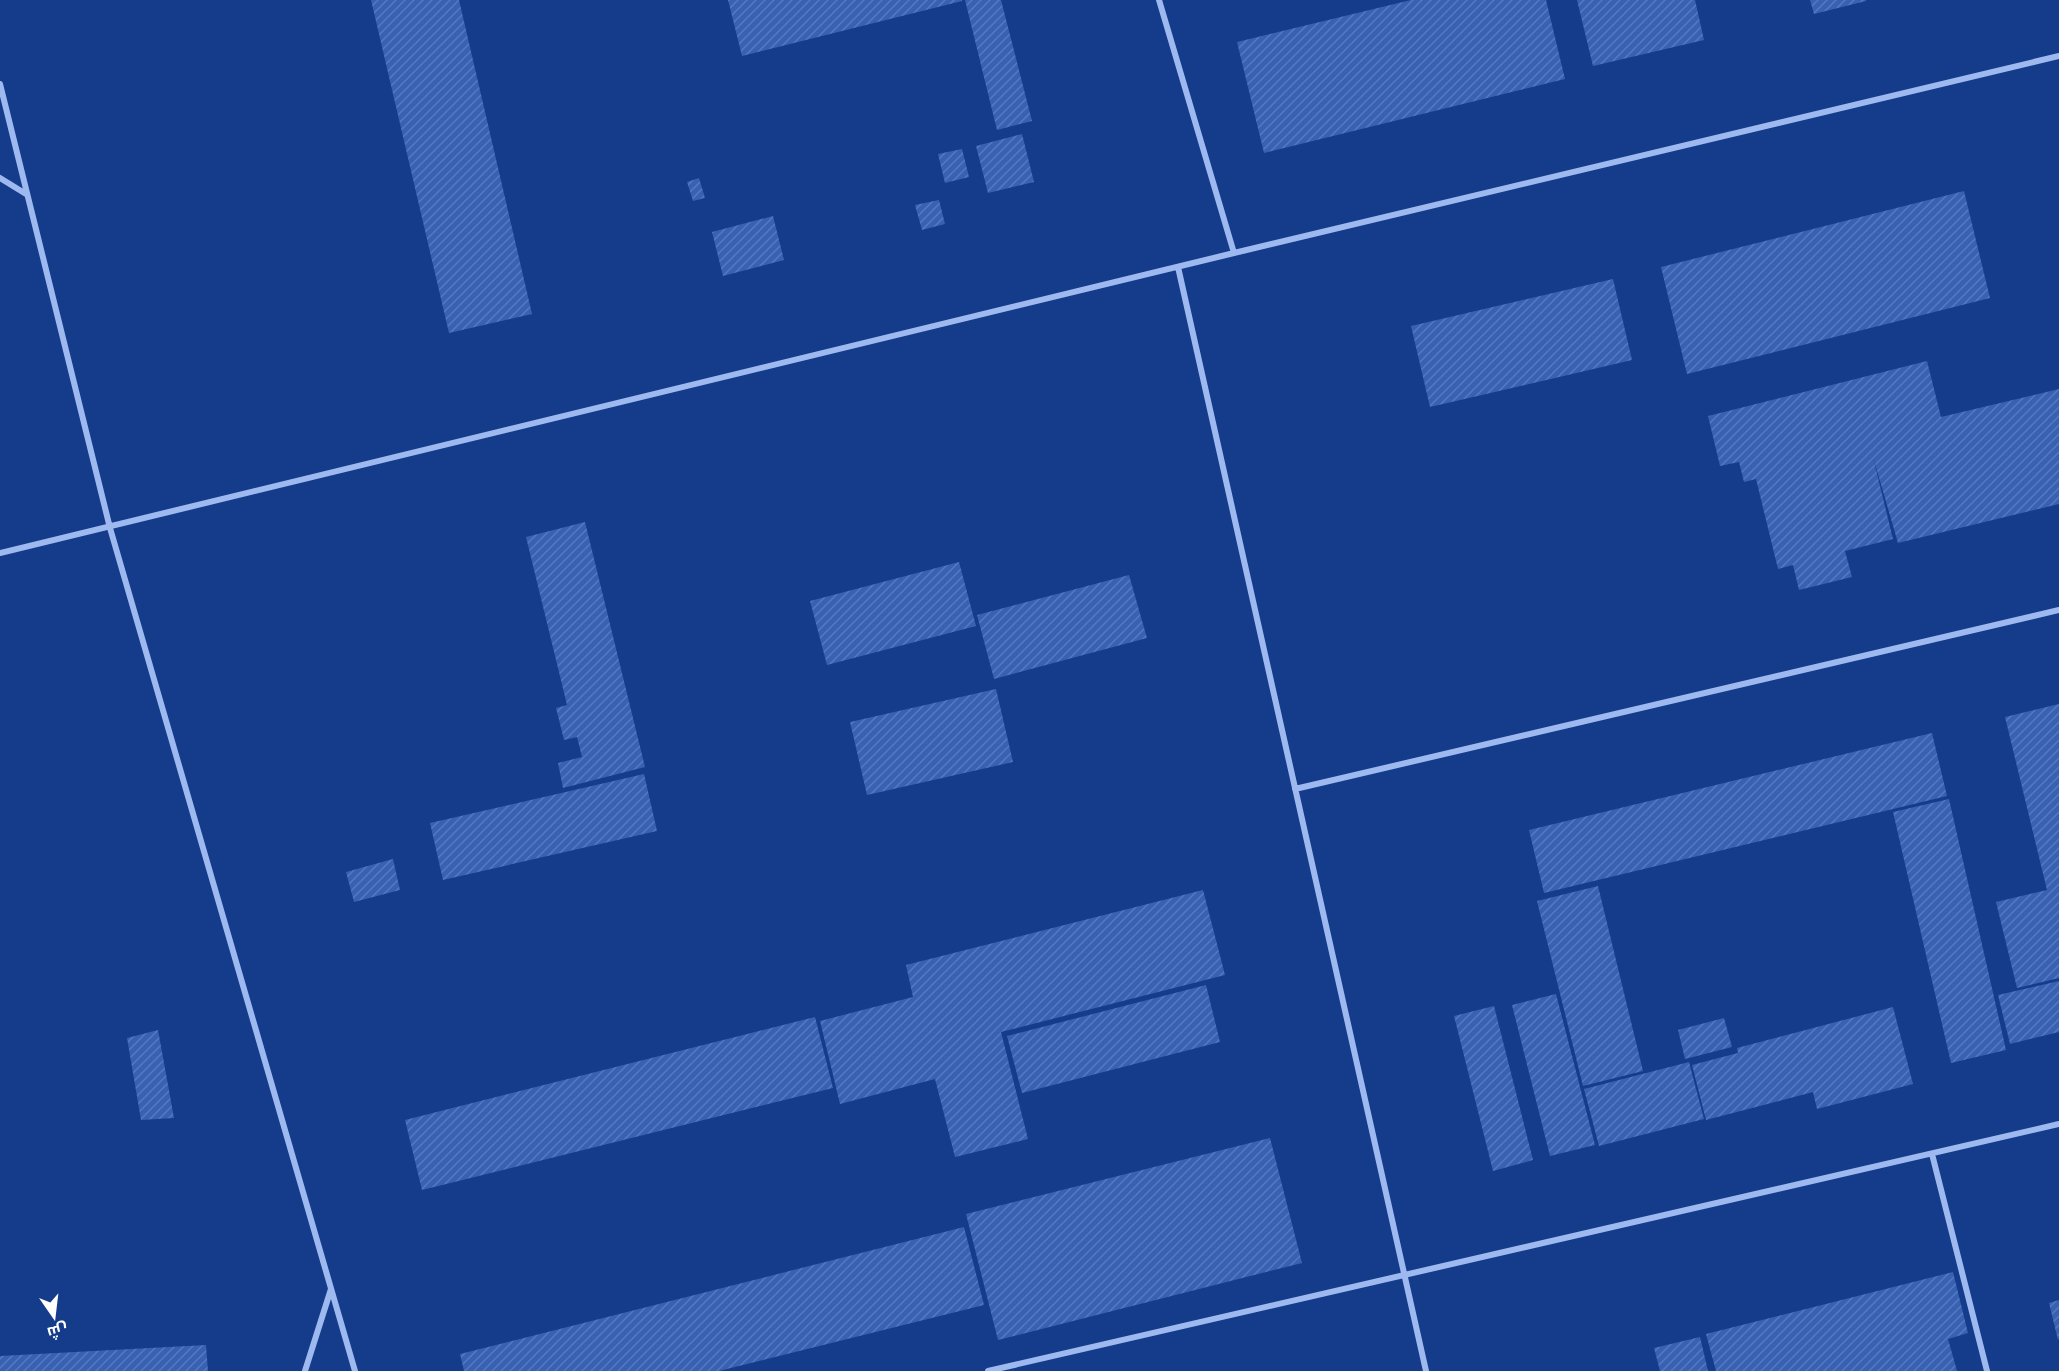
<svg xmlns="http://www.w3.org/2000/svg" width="2059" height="1371" viewBox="0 0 2059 1371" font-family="'PT Sans',Cairo,sans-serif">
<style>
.building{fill:url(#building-hatch)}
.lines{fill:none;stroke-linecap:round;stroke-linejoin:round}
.minor{stroke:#9db9f0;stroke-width:6}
</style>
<defs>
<pattern id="building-hatch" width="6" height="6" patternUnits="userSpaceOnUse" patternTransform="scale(1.5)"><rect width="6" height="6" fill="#3861b3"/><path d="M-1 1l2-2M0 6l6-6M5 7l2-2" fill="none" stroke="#5679be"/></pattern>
</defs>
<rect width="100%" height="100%" fill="#153b8b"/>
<path class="building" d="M371,0H459L532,314L449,333Z
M728,0H962V1L742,56Z
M965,0H1001L1032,121L997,130Z
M1411,0H1546L1565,79L1264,153L1237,42Z
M1577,0H1695L1704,40L1593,66Z
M1810,0H1866V1L1814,14Z
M1022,134L1034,182L988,193L976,146Z
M962,149L969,177L945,183L938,154Z
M699,178L705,198L693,201L687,182Z
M1964,191L1990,298L1687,374L1661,267Z
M939,200L945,224L922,230L915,205Z
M773,216L784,260L723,276L712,232Z
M1613,279L1632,360L1430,407L1411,326Z
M1927,361L1941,417L2059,389V504L1898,543L1873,457L1893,539L1845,551L1852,577L1799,590L1793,565L1778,569L1756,479L1744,482L1739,462L1720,466L1708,416Z
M585,522L645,767L563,788L558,763L582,757L577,737L564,740L556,708L567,705L526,537Z
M959,562L976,626L827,665L810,601Z
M1129,575L1147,638L994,679L977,615Z
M996,689L1013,762L867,795L850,722Z
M2059,704V978L2017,988L1996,902L2047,890L2005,717Z
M1932,733L1947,796L1544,893L1529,830Z
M644,774L657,831L443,880L430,823Z
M1949,799L2006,1050L1951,1063L1893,812Z
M393,859L400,890L354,902L346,872Z
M1598,886L1643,1071L1583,1086L1537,901Z
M1203,890L1225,975L1001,1032L1028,1139L955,1157L935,1079L840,1104L820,1021L913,997L906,965Z
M2059,981V1032L2010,1044L1998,995Z
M1206,985L1220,1042L1022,1093L1007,1036Z
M1556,994L1595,1145L1550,1156L1512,1005Z
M1494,1006L1533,1160L1493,1171L1454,1016Z
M1893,1007L1913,1084L1817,1109L1813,1092L1706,1120L1692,1065L1738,1053L1737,1048Z
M815,1017L833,1088L422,1190L405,1120Z
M1724,1018L1732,1047L1685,1059L1678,1030Z
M158,1030L174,1118L141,1120L127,1038Z
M1689,1062L1704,1119L1599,1146L1584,1089Z
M1270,1138L1302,1263L998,1340L966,1214Z
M964,1227L984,1305L719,1371H464L460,1354Z
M1953,1272L1968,1333L1948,1339L1957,1371H1716L1706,1334Z
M2059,1300V1339L2058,1340L2049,1303Z
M1700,1337L1708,1371H1660L1654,1348Z
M206,1345L208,1371H0V1356Z"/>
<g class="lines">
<path class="minor" d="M1159,0L1234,253
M0,84L110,528L355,1371
M0,178L26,194
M1178,267L1426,1371
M0,553L1234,253L2059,56
M1295,789L2059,610
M1932,1154L1987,1371
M305,1371L331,1289
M988,1371L2059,1124"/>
</g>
<g transform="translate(54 1317) rotate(166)" stroke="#153b8b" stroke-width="4.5" paint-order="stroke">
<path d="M0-4.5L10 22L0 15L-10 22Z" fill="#ffffff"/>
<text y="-9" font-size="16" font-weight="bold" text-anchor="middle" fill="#ffffff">ش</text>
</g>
</svg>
